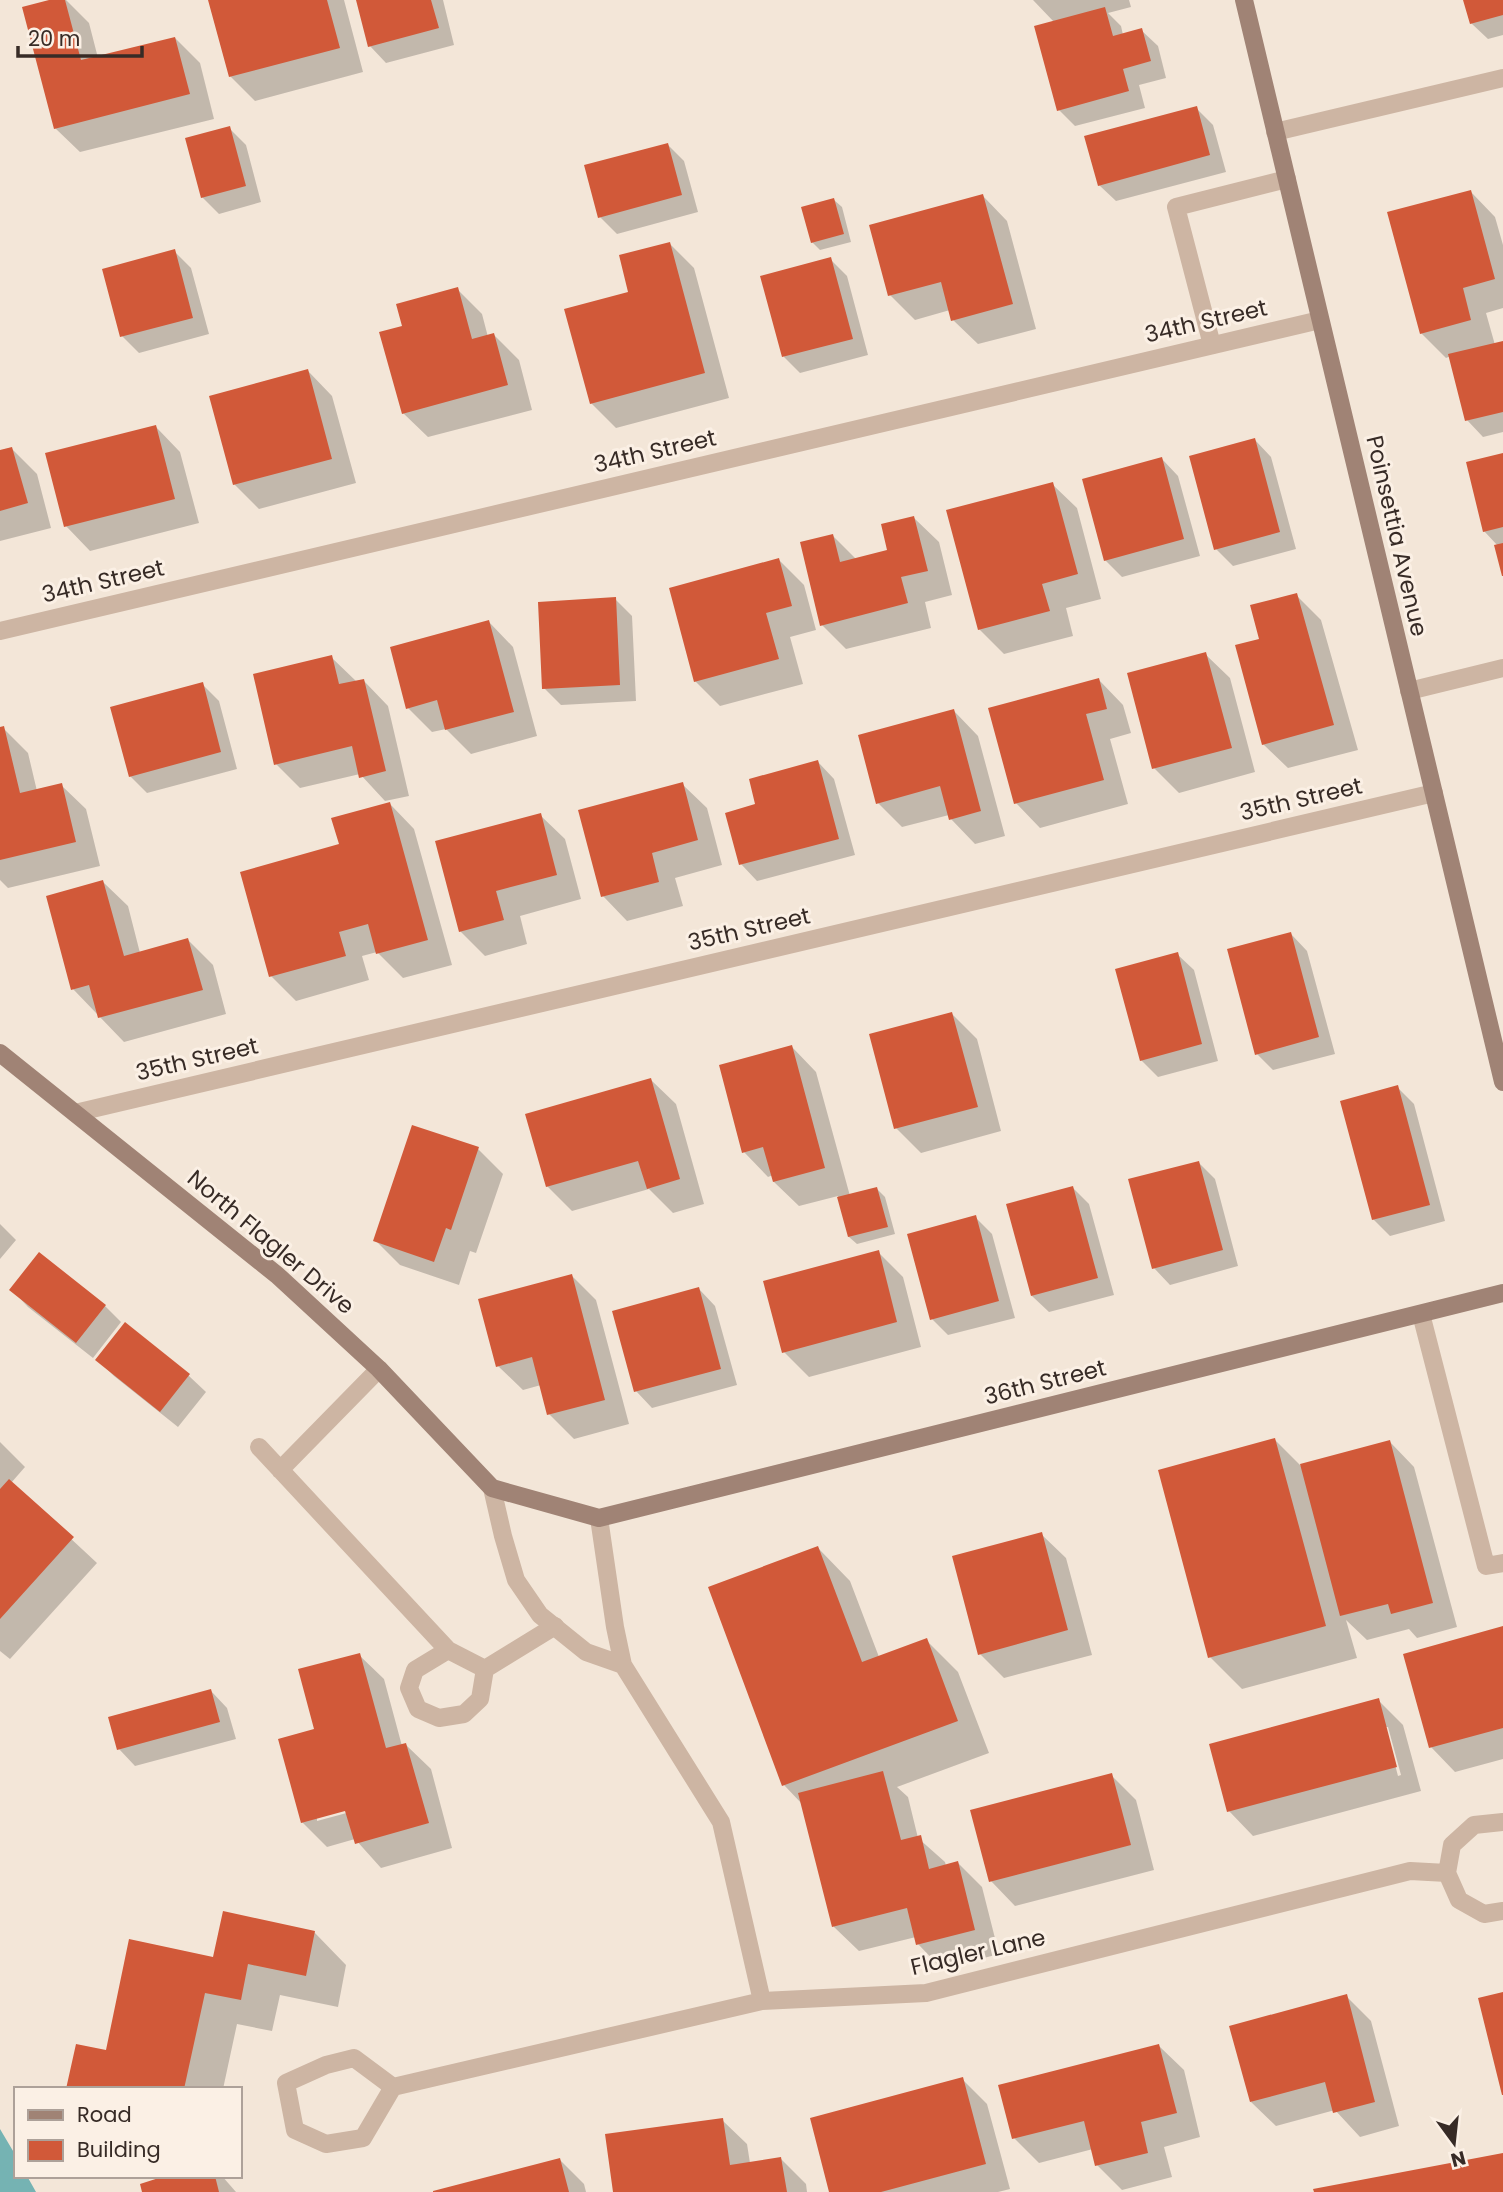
<svg xmlns="http://www.w3.org/2000/svg" width="1503" height="2192" viewBox="0 0 1503 2192" font-family="Poppins,sans-serif">
<style>
.water{fill:#75b3b3}
.shadow{fill:#0003;fill-rule:evenodd}
.building{fill:#d15939}
.lines{fill:none;stroke-linecap:round;stroke-linejoin:round}
.lane{stroke:#cdb5a3;stroke-width:18}
.street{stroke:#cdb5a3;stroke-width:18}
.secondary{stroke:#a08375;stroke-width:18}
.labels{text-anchor:middle;stroke-width:6;stroke-linejoin:round;paint-order:stroke}
.street-label{font-size:23px;fill:#372b26;stroke:#fbf0e5}
</style>
<rect width="100%" height="100%" fill="#f3e6d8"/>
<path class="water" d="M0,2129L16,2156V2176H27L36,2192H0Z"/>
<path class="shadow" d="M56,0H66L89,23L98,58L175,38L200,63L214,119L80,152L55,128Z
M210,0H344L363,72L255,101L230,76Z
M357,0H443L454,45L386,63L370,46Z
M1033,0H1129L1131,7L1108,13L1121,26L1123,35L1141,30L1158,46L1166,78L1139,85L1145,108L1075,126L1059,110L1054,22Z
M1465,0H1503V35L1488,39L1471,23Z
M1196,108L1213,125L1226,172L1116,201L1099,185Z
M229,128L246,145L261,202L219,214L202,197Z
M668,145L684,161L698,212L617,234L600,217Z
M1471,192L1495,217L1503,245V308L1486,313L1495,345L1503,343V432L1483,437L1467,420L1451,356L1446,358L1421,333Z
M983,196L1007,221L1036,329L978,344L953,320L950,310L915,320L890,295Z
M834,200L842,207L851,242L820,250L812,242Z
M670,244L694,268L729,398L616,428L591,403L631,293Z
M174,251L191,268L209,334L139,353L122,336Z
M830,259L847,276L868,355L800,373L784,357Z
M457,289L482,314L488,337L494,335L519,360L532,410L428,437L403,413L404,328Z
M308,371L332,396L356,483L259,509L234,484Z
M156,427L180,452L199,523L90,551L66,526Z
M1255,440L1271,457L1296,549L1233,566L1216,549Z
M12,449L37,474L51,528L0,541V452Z
M1503,455V573L1498,546L1484,531Z
M1162,459L1178,476L1200,556L1122,577L1105,560Z
M1052,484L1077,508L1101,599L1066,608L1073,636L1004,654L979,629Z
M914,518L939,542L952,595L925,602L931,628L846,649L822,625L833,536L856,559L889,552Z
M779,560L804,585L816,630L790,637L803,684L720,706L695,681Z
M1296,595L1321,620L1358,750L1288,768L1263,744L1261,640Z
M615,599L632,616L636,701L561,705L544,688Z
M489,622L513,647L537,736L471,754L446,729L432,732L408,708Z
M1205,654L1230,678L1255,772L1179,793L1154,768Z
M331,657L357,682L364,681L388,706L409,796L385,801L360,774L300,788L276,764Z
M1099,680L1123,705L1131,733L1110,739L1128,804L1040,828L1016,803Z
M202,684L219,701L237,769L147,793L130,776Z
M954,711L978,736L1005,836L975,844L951,819L949,815L902,827L878,803Z
M3,728L28,753L37,791L61,785L86,809L100,866L8,888L0,880V729Z
M818,762L834,779L855,855L757,881L741,864L758,806Z
M682,784L707,808L722,865L675,878L683,906L627,921L603,896Z
M390,804L414,829L452,965L403,978L377,952L362,956L369,980L296,1001L271,976L341,846Z
M540,815L565,839L581,899L520,916L527,944L485,956L460,931Z
M103,882L128,906L140,953L188,940L213,965L226,1014L124,1042L73,989Z
M1291,934L1307,951L1335,1054L1273,1070L1257,1054Z
M1177,954L1194,970L1218,1061L1158,1077L1141,1060Z
M952,1014L977,1039L1001,1131L921,1153L896,1128Z
M792,1047L816,1072L850,1196L877,1189L885,1197L895,1234L857,1244L849,1237L838,1196L799,1206L774,1182L773,1175L768,1177L744,1152Z
M651,1080L676,1104L704,1204L673,1213L649,1189L572,1211L547,1186Z
M1397,1087L1414,1104L1445,1221L1390,1236L1373,1219Z
M413,1127L478,1149L503,1174L476,1253L470,1251L459,1285L400,1265L375,1240Z
M1198,1162L1215,1179L1238,1266L1170,1285L1154,1268Z
M1073,1188L1089,1204L1114,1295L1049,1312L1032,1296Z
M975,1217L992,1234L1015,1318L948,1335L932,1319Z
M0,1224L16,1240L0,1259Z
M878,1252L903,1277L921,1347L809,1377L784,1352Z
M571,1275L596,1300L629,1424L574,1439L549,1414L541,1385L523,1390L498,1366Z
M699,1289L715,1306L737,1385L652,1408L636,1391Z
M12,1290L105,1306L121,1322L93,1358L28,1307Z
M125,1325L189,1376L206,1392L178,1427L114,1376L98,1360Z
M1275,1440L1301,1466L1390,1442L1414,1467L1457,1627L1417,1638L1409,1629L1367,1640L1346,1620L1357,1658L1242,1689L1210,1657Z
M0,1442L25,1467L11,1483L97,1563L10,1659L0,1651Z
M1041,1534L1066,1558L1092,1655L1004,1678L980,1654Z
M818,1548L850,1581L879,1657L926,1640L958,1672L989,1753L897,1787L908,1797L918,1838L945,1862L946,1866L958,1863L982,1887L999,1954L942,1969L918,1944L916,1937L859,1951L834,1927L803,1805L784,1785L711,1588Z
M1503,1628V1759L1455,1772L1431,1747Z
M359,1655L384,1679L402,1746L406,1745L431,1769L452,1848L381,1868L355,1839L327,1847L302,1822L316,1731ZM353,1807L354,1811L317,1821V1817Z
M211,1691L227,1708L236,1739L135,1766L119,1749Z
M1378,1700L1403,1725L1421,1791L1253,1836L1229,1811ZM1385,1727H1388L1401,1775L1398,1776Z
M1111,1775L1136,1800L1154,1870L1015,1906L991,1881Z
M314,1932L346,1965L338,2007L280,1995L272,2031L237,2024L223,2089H68L107,2052L215,1959Z
M1346,1996L1371,2021L1399,2126L1360,2137L1335,2110L1276,2126L1251,2102Z
M1159,2046L1184,2070L1200,2137L1164,2147L1172,2177L1122,2190L1097,2165L1093,2149L1039,2163L1014,2138Z
M962,2079L987,2104L1010,2189L998,2192H831Z
M722,2120L747,2144L750,2163L781,2159L806,2184L807,2192H615Z
M560,2160L584,2184L586,2192H437Z
M171,2176H222L236,2192H144Z"/>
<path class="building" d="M49,0H65L81,60L175,37L190,94L54,129L22,7Z
M208,0H327L340,48L229,77Z
M356,0H431L439,28L368,47Z
M1463,0H1503V15L1470,24Z
M1105,7L1113,36L1142,28L1151,61L1123,69L1129,91L1057,111L1034,26Z
M1197,106L1210,155L1098,186L1084,136Z
M230,126L246,186L201,198L185,138Z
M668,143L682,195L598,218L584,165Z
M1471,190L1495,279L1463,288L1471,320L1420,334L1387,212Z
M983,194L1013,304L951,321L941,282L888,296L869,225Z
M834,198L844,234L811,243L801,207Z
M670,242L705,373L590,404L564,309L628,292L619,255Z
M175,249L193,318L120,337L102,269Z
M831,257L853,339L782,357L760,276Z
M458,287L472,339L494,333L508,385L402,414L379,332L402,326L396,304Z
M1503,341V412L1465,421L1448,354Z
M308,369L332,459L233,485L209,396Z
M156,425L175,499L64,527L45,453Z
M1255,438L1280,532L1214,550L1189,456Z
M12,447L28,503L0,511V450Z
M1503,453V527L1483,532L1466,462Z
M1162,457L1184,539L1104,561L1082,479Z
M1053,482L1078,574L1042,584L1050,611L978,630L946,510Z
M914,516L928,571L901,577L908,603L820,626L800,542L833,534L840,562L887,550L881,524Z
M1503,543V576H1502L1494,545Z
M779,558L792,606L766,613L779,659L694,682L669,588Z
M1297,593L1334,725L1262,745L1235,645L1259,639L1250,605Z
M616,597L620,685L542,689L538,602Z
M489,620L514,712L445,730L437,700L406,709L390,647Z
M1206,652L1232,748L1152,769L1127,673Z
M332,655L339,684L364,679L386,771L359,778L352,746L274,765L253,674Z
M1099,678L1107,709L1086,714L1104,780L1014,804L988,708Z
M203,682L221,752L129,777L110,707Z
M954,709L981,811L949,820L940,786L876,804L858,735Z
M4,726L20,793L62,783L76,842L0,860V727Z
M818,760L839,839L739,865L725,813L755,804L749,779Z
M683,782L698,840L652,853L659,882L601,897L578,810Z
M390,802L428,940L376,954L368,924L339,932L346,956L269,977L240,872L339,844L331,818Z
M541,813L557,875L496,891L504,920L459,932L435,841Z
M103,880L124,956L188,938L203,990L98,1018L89,985L71,990L46,896Z
M1291,932L1319,1037L1255,1055L1227,949Z
M1178,952L1202,1044L1140,1061L1115,969Z
M952,1012L978,1107L894,1129L869,1034Z
M792,1045L825,1168L773,1182L763,1147L742,1153L719,1065Z
M651,1078L680,1179L647,1189L638,1161L546,1187L525,1114Z
M1398,1085L1430,1205L1372,1220L1340,1101Z
M412,1125L479,1147L451,1230L446,1228L434,1262L373,1241Z
M1199,1161L1223,1250L1152,1269L1128,1179Z
M1073,1186L1098,1278L1031,1296L1006,1204Z
M877,1187L888,1227L848,1237L837,1197Z
M976,1215L999,1301L930,1320L907,1234Z
M879,1250L897,1322L782,1353L763,1281Z
M39,1252L106,1305L76,1343L9,1290Z
M572,1274L605,1400L547,1415L532,1357L496,1367L478,1299Z
M699,1287L721,1369L634,1392L612,1311Z
M125,1322L190,1374L160,1412L95,1360Z
M1275,1438L1326,1626L1208,1658L1158,1470Z
M1390,1440L1433,1603L1391,1614L1388,1604L1340,1616L1300,1464Z
M9,1479L74,1537L0,1619V1489Z
M1042,1532L1068,1630L978,1655L952,1556Z
M818,1546L862,1662L927,1638L958,1721L782,1786L708,1587Z
M1503,1626V1728L1429,1748L1403,1654Z
M360,1653L386,1748L406,1743L429,1823L355,1844L345,1811L301,1823L278,1739L314,1729L298,1669Z
M211,1689L220,1722L117,1750L108,1717Z
M1379,1698L1397,1767L1227,1812L1209,1744Z
M883,1771L901,1840L921,1835L929,1869L958,1861L975,1930L916,1945L907,1908L832,1927L798,1793Z
M1112,1773L1131,1845L989,1882L970,1810Z
M223,1911L315,1931L306,1976L248,1964L241,2000L205,1993L184,2089H66L76,2044L106,2050L129,1939L213,1957Z
M1503,1992V2095H1502L1478,1998Z
M1347,1994L1375,2102L1333,2113L1325,2082L1250,2102L1229,2026Z
M1159,2044L1177,2113L1141,2122L1148,2153L1095,2166L1084,2121L1012,2139L998,2085Z
M963,2077L986,2164L881,2192H829L810,2118Z
M723,2118L730,2165L781,2157L787,2192H613L605,2134Z
M1503,2153V2192H1314L1313,2189Z
M560,2158L569,2192H433V2191Z
M165,2176H215L219,2192H142L140,2184Z"/>
<g class="lines">
<path class="lane" d="M1212,345L1176,207L1287,179
M1421,1314L1486,1566L1503,1563
M259,1447L448,1650L485,1669L555,1626
M280,1470L379,1369
M448,1650L415,1670L409,1688L418,1709L439,1718L464,1714L480,1699L485,1669"/>
<path class="street" d="M1275,132L1503,78
M0,631L1320,320
M1409,691L1503,668
M75,1113L1434,793
M492,1488L503,1536L516,1580L540,1615L586,1652L623,1665
M599,1518L615,1627L623,1665L721,1822L762,2001
M1503,1822L1474,1825L1452,1845L1447,1873L1459,1900L1484,1914L1503,1911
M393,2087L363,2138L326,2144L295,2130L286,2083L326,2065L354,2058L393,2087L762,2001L926,1993L1410,1871L1447,1873"/>
<path class="secondary" d="M1244,0L1503,1082
M0,1053L277,1275L379,1369L492,1488L599,1518L1503,1293"/>
</g>
<g class="labels">
<g class="street-label">
<text transform="translate(1206 321) rotate(-13)" y="8">34th Street</text>
<text transform="translate(655 451) rotate(-13)" y="8">34th Street</text>
<text transform="translate(1397 536) rotate(77)" y="8">Poinsettia Avenue</text>
<text transform="translate(103 581) rotate(-13)" y="8">34th Street</text>
<text transform="translate(1301 799) rotate(-13)" y="8">35th Street</text>
<text transform="translate(749 929) rotate(-13)" y="8">35th Street</text>
<text transform="translate(197 1059) rotate(-13)" y="8">35th Street</text>
<text transform="translate(271 1242) rotate(40)" y="8">North Flagler Drive</text>
<text transform="translate(1045 1382) rotate(-14)" y="8">36th Street</text>
<text transform="translate(978 1952) rotate(-13)" y="8">Flagler Lane</text>
</g>
</g>
<rect x="14" y="2087" width="228" height="91" fill="#fbf0e5" stroke="#ada199" stroke-width="2"/>
<rect x="28" y="2110" width="35" height="10" fill="#a08375" stroke="#ada199" stroke-width="2"/>
<text x="77" y="2122" font-size="21" fill="#372b26">Road</text>
<rect x="28" y="2140" width="35" height="21" fill="#d15939" stroke="#ada199" stroke-width="2"/>
<text x="77" y="2157" font-size="21" fill="#372b26">Building</text>
<g transform="translate(1454 2143) rotate(165)" stroke="#fbf0e5" stroke-width="5" paint-order="stroke">
<path d="M0-5L12 26L0 18L-12 26Z" fill="#372b26"/>
<text y="-10" font-size="19" font-weight="bold" text-anchor="middle" fill="#372b26">N</text>
</g>
<path d="M18 46v10h124v-10" fill="none" stroke="#372b26" stroke-width="3.5"/>
<text x="28" y="46" font-size="21" fill="#372b26" stroke="#fbf0e5" stroke-width="5" paint-order="stroke">20 m</text>
</svg>
